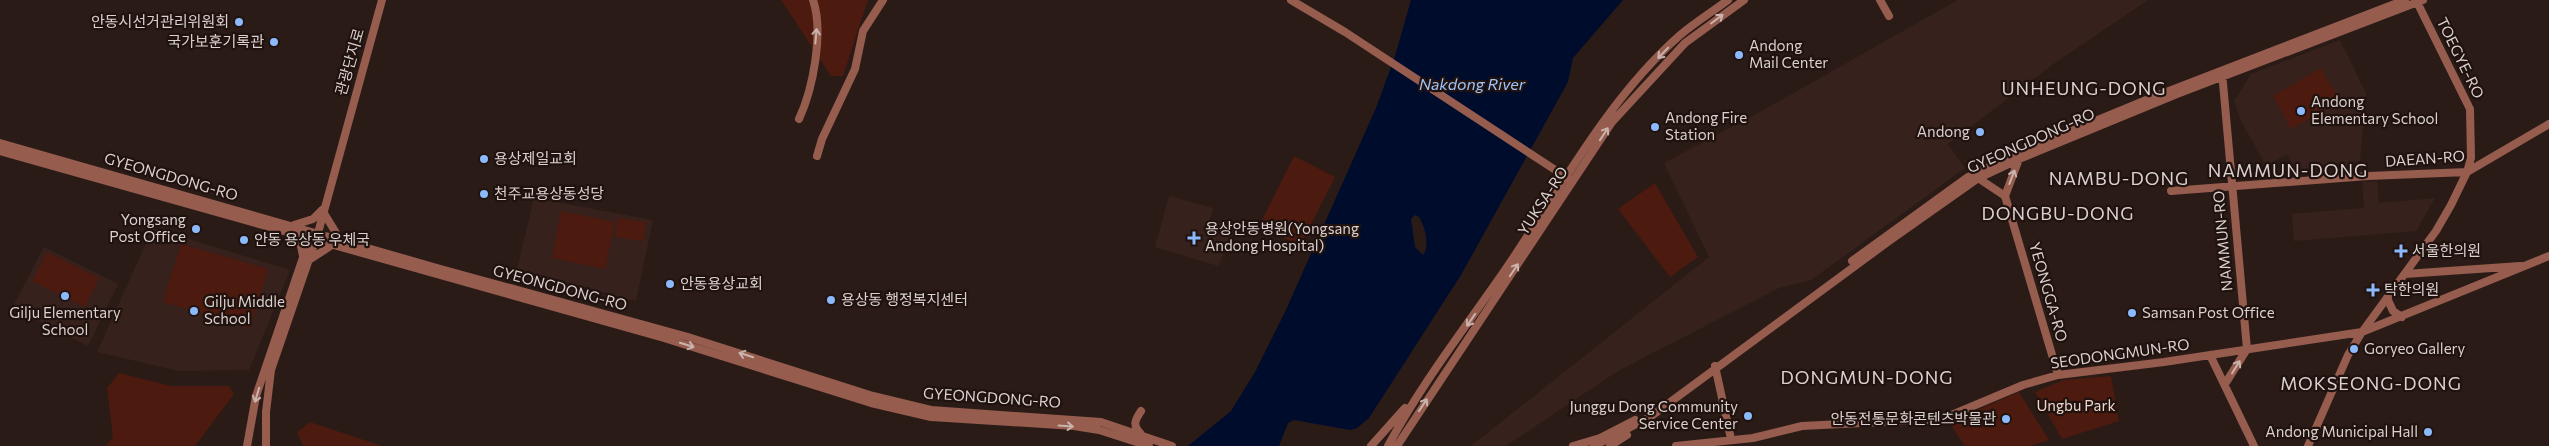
<svg xmlns="http://www.w3.org/2000/svg" width="2549" height="446" viewBox="0 0 2549 446" font-family="Commissioner,'Noto Sans KR',sans-serif">
<style>
.built{fill:#37211c}
.green{fill:#4c1a0e}
.water{fill:#000c2c;fill-rule:evenodd}
.lines{fill:none;stroke-linecap:round;stroke-linejoin:round}
.secondary{stroke:#965c4e;stroke-width:8}
.oneway{stroke:#c9b3ad}
.poi-dot{fill:#8bb9fc;stroke:#20120e;stroke-width:2}
.labels{text-anchor:middle;stroke-width:4.5;stroke-linejoin:round;paint-order:stroke}
.poi-label{font-size:15px;fill:#dad0cd;stroke:#20120e;text-anchor:start}
.street-label{font-size:15px;fill:#dad0cd;stroke:#20120e}
.park-label{font-size:15px;fill:#eed5ce;stroke:#20120e}
.water-label{font-size:16px;font-style:italic;fill:#9ec4fb;stroke:#20120e}
.quarter-label{font-size:18px;letter-spacing:1px;fill:#dad0cd;stroke:#20120e}
</style>
<rect width="100%" height="100%" fill="#2a1b17"/>
<path class="built" d="M1958,0H2148L2052,65L1948,144L1965,168L1811,280L1779,288L1618,371L1506,446H1471L1709,257L1664,163L1758,113Z
M2340,40L2366,93L2360,161L2349,162L2348,167L2296,170L2287,154L2266,166L2241,121L2234,101L2251,74Z
M2377,181L2379,203L2435,198L2416,231L2294,241L2292,214L2364,208L2362,182Z
M1169,196L1213,208L1210,220L1235,228L1218,266L1155,247Z
M534,198L653,220L636,301L517,269Z
M153,228L290,270L249,370L179,371L97,352Z
M44,247L118,284L88,346L12,308Z"/>
<path class="green" d="M781,0H868L843,76H831Z
M2321,68L2340,101L2291,129L2273,96Z
M1294,156L1335,177L1300,246L1259,226Z
M1655,183L1698,257L1670,277L1618,209Z
M561,211L615,222L605,269L552,258Z
M618,218L646,222L643,241L615,237Z
M181,244L268,269L250,328L163,302Z
M47,252L99,278L85,307L32,281Z
M119,373L171,386H229L234,394L195,446H106L113,437L107,388Z
M2111,376L2119,421L2062,439L2035,392L2063,380Z
M2019,392L2049,440L2030,446H1965L1949,422Z
M310,422L382,446H303L297,432Z"/>
<path class="water" d="M1411,0H1623L1573,58L1568,82L1563,91L1461,275L1369,418L1357,428L1350,430L1294,420L1288,423L1279,446H1188L1231,411L1255,372L1285,312L1376,108L1395,56ZM1415,215L1419,217C1425,227 1430,245 1423,255L1415,247L1411,219Z"/>
<g class="lines">
<path class="secondary" d="M1291,0L1345,32L1569,179
M1880,0L1889,16
M2222,72L2247,349
M799,119C813,89 824,32 813,0
M0,143L437,268L688,337L873,396L931,410L1101,422L1172,446
M0,151L664,338L871,403L931,417L1074,426L1099,430L1149,446
M817,156L822,139L855,69L863,31L883,0
M1975,176L2005,196L2058,375
M2171,191L2368,176L2467,172L2549,124
M2005,196L2019,159
M294,225L313,219L322,210L341,241
M290,232L301,246L303,256
M309,260L332,245
M1852,261L1968,177L2015,154L2156,96L2405,0
M2405,274L2520,266
M2387,298L2393,311L2402,317
M2210,355L2254,446
M1715,366L1731,439
M2225,384L2247,349
M1141,411C1135,420 1132,425 1141,434
M247,446L256,396L311,234
M266,446V412L271,370L318,233L382,0
M1371,446L1405,408
M1388,446C1421,384 1465,328 1505,270C1560,190 1606,101 1679,36C1694,23 1712,12 1728,0
M1397,446L1612,122L1685,43L1744,0
M1573,446L1600,438L1635,420
M1594,446L1650,417L1889,241L1977,179L2024,157L2177,94L2423,0
M1610,446L1627,435
M1676,446L1753,438L1802,426L1942,419L2023,385L2058,375L2164,362L2362,332L2549,256
M2308,446L2348,355L2362,332L2436,231L2451,205L2467,172L2471,158L2470,109L2416,0"/>
</g>
<defs><path id="oneway-shaft" d="M-6 0H5M1.5-3L5.5 0L1.5 3" fill="none" stroke-width="1.6" stroke-linecap="round" stroke-linejoin="round" transform="scale(1.25)"/></defs>
<g class="oneway">
<use href="#oneway-shaft" transform="translate(1717 19) rotate(-37)"/>
<use href="#oneway-shaft" transform="translate(816 36) rotate(-85)"/>
<use href="#oneway-shaft" transform="translate(1663 53) rotate(134)"/>
<use href="#oneway-shaft" transform="translate(1604 134) rotate(-57)"/>
<use href="#oneway-shaft" transform="translate(2012 177) rotate(-69)"/>
<use href="#oneway-shaft" transform="translate(1514 270) rotate(-56)"/>
<use href="#oneway-shaft" transform="translate(1471 320) rotate(124)"/>
<use href="#oneway-shaft" transform="translate(687 345) rotate(17)"/>
<use href="#oneway-shaft" transform="translate(746 355) rotate(-162)"/>
<use href="#oneway-shaft" transform="translate(2236 367) rotate(-58)"/>
<use href="#oneway-shaft" transform="translate(257 395) rotate(107)"/>
<use href="#oneway-shaft" transform="translate(1423 405) rotate(-56)"/>
<use href="#oneway-shaft" transform="translate(1066 426) rotate(4)"/>
</g>
<g class="poi-dot">
<circle cx="239" cy="22" r="5"/>
<circle cx="274" cy="42" r="5"/>
<circle cx="1739" cy="55" r="5"/>
<circle cx="2301" cy="111" r="5"/>
<circle cx="1655" cy="127" r="5"/>
<circle cx="1980" cy="132" r="5"/>
<circle cx="484" cy="159" r="5"/>
<circle cx="484" cy="194" r="5"/>
<circle cx="196" cy="229" r="5"/>
<path d="M1191.5 230.5h5v5h5v5h-5v5h-5v-5h-5v-5h5z"/>
<circle cx="244" cy="240" r="5"/>
<path d="M2398.5 243.5h5v5h5v5h-5v5h-5v-5h-5v-5h5z"/>
<circle cx="670" cy="284" r="5"/>
<path d="M2370.5 282.5h5v5h5v5h-5v5h-5v-5h-5v-5h5z"/>
<circle cx="65" cy="296" r="5"/>
<circle cx="831" cy="300" r="5"/>
<circle cx="194" cy="311" r="5"/>
<circle cx="2132" cy="313" r="5"/>
<circle cx="2354" cy="349" r="5"/>
<circle cx="1748" cy="416" r="5"/>
<circle cx="2006" cy="419" r="5"/>
<circle cx="2428" cy="432" r="5"/>
</g>
<g class="labels">
<g class="poi-label">
<text x="229" y="27" text-anchor="end">안동시선거관리위원회</text>
<text x="264" y="47" text-anchor="end">국가보훈기록관</text>
<text x="1749" y="51">Andong<tspan x="1749" dy="17">Mail Center</tspan></text>
<text x="2311" y="107">Andong<tspan x="2311" dy="17">Elementary School</tspan></text>
<text x="1665" y="123">Andong Fire<tspan x="1665" dy="17">Station</tspan></text>
<text x="1970" y="137" text-anchor="end">Andong</text>
<text x="494" y="164">용상제일교회</text>
<text x="494" y="199">천주교용상동성당</text>
<text x="186" y="225" text-anchor="end">Yongsang<tspan x="186" dy="17">Post Office</tspan></text>
<text x="1205" y="234">용상안동병원(Yongsang<tspan x="1205" dy="17">Andong Hospital)</tspan></text>
<text x="254" y="245">안동 용상동 우체국</text>
<text x="2412" y="256">서울한의원</text>
<text x="680" y="289">안동용상교회</text>
<text x="2384" y="295">탁한의원</text>
<text x="841" y="305">용상동 행정복지센터</text>
<text x="204" y="307">Gilju Middle<tspan x="204" dy="17">School</tspan></text>
<text x="65" y="318" text-anchor="middle">Gilju Elementary<tspan x="65" dy="17">School</tspan></text>
<text x="2142" y="318">Samsan Post Office</text>
<text x="2364" y="354">Goryeo Gallery</text>
<text x="1738" y="412" text-anchor="end">Junggu Dong Community<tspan x="1738" dy="17">Service Center</tspan></text>
<text x="1996" y="424" text-anchor="end">안동전통문화콘텐츠박물관</text>
<text x="2418" y="437" text-anchor="end">Andong Municipal Hall</text>
</g>
<g class="street-label">
<text transform="translate(2460 58) rotate(64)" y="5">TOEGYE-RO</text>
<text transform="translate(350 62) rotate(-74)" y="5">관광단지로</text>
<text transform="translate(2031 141) rotate(-24)" y="5">GYEONGDONG-RO</text>
<text transform="translate(2425 159) rotate(-4)" y="5">DAEAN-RO</text>
<text transform="translate(171 177) rotate(16)" y="5">GYEONGDONG-RO</text>
<text transform="translate(1543 201) rotate(-57)" y="5">YUKSA-RO</text>
<text transform="translate(2223 241) rotate(-95)" y="5">NAMMUN-RO</text>
<text transform="translate(560 288) rotate(15)" y="5">GYEONGDONG-RO</text>
<text transform="translate(2048 292) rotate(74)" y="5">YEONGGA-RO</text>
<text transform="translate(2120 354) rotate(-8)" y="5">SEODONGMUN-RO</text>
<text transform="translate(992 398) rotate(4)" y="5">GYEONGDONG-RO</text>
</g>
<g class="park-label">
<text x="2076" y="411">Ungbu Park</text>
</g>
<g class="water-label">
<text x="1472" y="90">Nakdong River</text>
</g>
<g class="quarter-label">
<text x="2084" y="95">UNHEUNG-DONG</text>
<text x="2288" y="177">NAMMUN-DONG</text>
<text x="2119" y="185">NAMBU-DONG</text>
<text x="2058" y="220">DONGBU-DONG</text>
<text x="1867" y="384">DONGMUN-DONG</text>
<text x="2371" y="390">MOKSEONG-DONG</text>
</g>
</g>
</svg>
